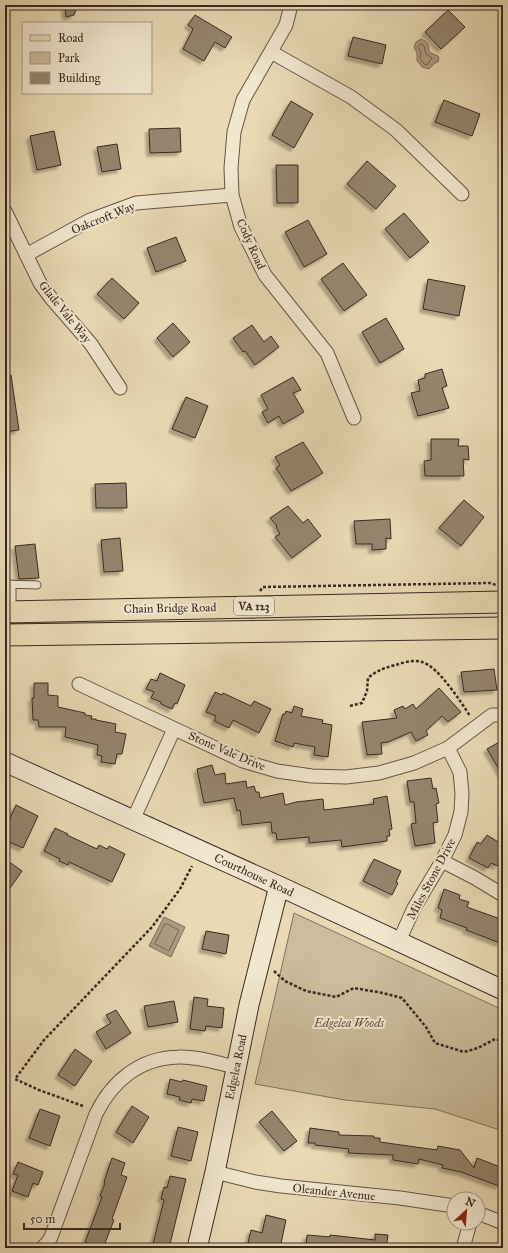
<svg xmlns="http://www.w3.org/2000/svg" width="508" height="1253" viewBox="0 0 508 1253" font-family="'IM FELL Great Primer',serif">
<style>
.green{fill:#cbbc9c;stroke:#82725e}
.water{fill:#ae9d83;stroke:#806e5c}
.lines{fill:none;stroke-linecap:round;stroke-linejoin:round}
.shore{stroke:#746252;stroke-width:1}
.building{fill:#95856e;stroke:#3a2821;filter:url(#shadow)}
.lane-casing{stroke:#665446;stroke-width:9}
.street-casing{stroke:#665446;stroke-width:15}
.secondary-casing{stroke:#3a2821;stroke-width:21}
.primary-casing{stroke:#3a2821;stroke-width:23}
.path{stroke:#3a2821;stroke-width:2.5;stroke-dasharray:3 2;stroke-linecap:butt}
.lane{stroke:#f1e7cf;stroke-width:7}
.street{stroke:#f1e7cf;stroke-width:13}
.secondary{stroke:#f1e7cf;stroke-width:19}
.primary{stroke:#e9dab5;stroke-width:21}
.labels{text-anchor:middle;stroke-width:4;stroke-linejoin:round;paint-order:stroke}
.shield{fill:#f1e7cf;stroke:#716155;stroke-width:1}
.shield-label{font-size:11px;font-weight:bold;fill:#3a2821}
.street-label{font-size:12px;fill:#3a2821;stroke:#f1e7cf}
.park-label{font-size:12px;font-style:italic;fill:#5e4d40;stroke:#f1e7cf}
</style>
<defs>
<filter id="shadow"><feDropShadow dx="-3.5" dy="3.5" stdDeviation="1" flood-color="#0004"/></filter>
</defs>
<rect width="100%" height="100%" fill="#e9dab5"/>
<filter id="stains"><feTurbulence type="fractalNoise" baseFrequency=".005" numOctaves="4"/><feColorMatrix values="0 0 0 0 .2 0 0 0 0 .09 0 0 0 0 .02 0 0 0 .5 -.17"/></filter>
<radialGradient id="worn" r=".72"><stop offset=".6" stop-color="#630" stop-opacity="0"/><stop offset="1" stop-color="#630" stop-opacity=".3"/></radialGradient>
<path class="green" d="M294,913L503,1010V1131L435,1109L345,1100L255,1084Z"/>
<path class="water" d="M421,39C428,42 429,45 429,52L438,56L439,59L438,62L435,63L429,69L422,67L419,63L417,61V53L414,47L416,42Z
M164,917L185,927L171,957L149,946Z"/>
<g class="lines">
<path class="shore" d="M421,44L424,46L426,54L432,58L427,65L424,64L420,58L421,53L418,47Z
M165,924H167L179,930L169,951L155,944Z"/>
</g>
<path class="building" d="M65,5H78L74,15L66,17Z
M448,10L465,27L441,49L425,32Z
M195,15L232,37L225,48L215,42L204,61L183,49L193,29L188,25Z
M353,37L386,45L382,64L348,56Z
M444,100L480,114L472,136L435,122Z
M291,101L313,114L294,148L272,135Z
M180,128L181,152L150,153L149,129Z
M54,131L61,165L37,170L30,136Z
M117,144L121,169L102,172L97,147Z
M367,161L396,186L376,209L347,184Z
M276,165H298V203H277Z
M404,213L429,242L410,258L385,229Z
M308,220L327,254L304,267L285,232Z
M176,237L186,261L156,272L147,248Z
M343,263L367,295L344,311L321,279Z
M112,278L139,303L124,319L97,294Z
M428,279L465,286L459,316L423,309Z
M386,318L404,349L380,363L362,332Z
M173,323L190,342L173,357L157,338Z
M252,325L264,342L271,336L279,347L255,365L245,351L243,352L233,338Z
M442,369L447,386L442,388L449,408L418,416L411,393L420,391L418,380L425,378V374Z
M5,375H11L19,430L5,432Z
M293,377L301,390L293,393L304,412L283,424L279,416L268,423L262,412L268,409L261,395Z
M186,397L208,406L195,438L172,429Z
M431,439H459L458,446H468L469,460L463,459L464,476H425L424,461L431,460Z
M303,442L323,473L291,491L276,468L280,465L275,457Z
M126,483L127,508H96L95,484Z
M464,500L484,517L461,546L439,528Z
M288,506L303,523L308,519L321,536L292,558L275,537L280,534L276,527L277,526L270,518Z
M390,519L391,539L386,538V549L372,550V544H356L354,521Z
M120,538L123,571L104,572L101,540Z
M35,544L39,578L19,579L15,546Z
M494,669L497,690L464,692L461,672Z
M160,673L185,685L177,704L175,703L172,709L161,704V702L151,698L154,692L146,689L151,679L157,681Z
M34,683H48V695L58,696V707L85,713V715L92,716L91,719H96V720L116,724L115,732L126,734L122,754H117L115,764L101,762L102,756L97,755L98,745L65,737L66,727H39L38,720H33L32,698H34Z
M439,688L461,712L448,722L442,716L426,731L428,735L416,741L411,732L388,742L381,743L382,754L367,755L362,722L397,718L394,710L403,706L405,709L413,704L416,709Z
M215,692L222,695L223,693L251,706L254,701L271,709L259,733L233,720L229,728L214,721L216,716L206,712Z
M294,706L303,709L301,716L323,720L322,723L332,725L328,757L314,755L315,747L294,743L293,747L275,741L283,714H285L286,711L292,713Z
M503,740V776L487,749Z
M212,765L215,775L225,773L226,784L246,781L247,788L254,786L256,792H259L260,798L283,793L285,805L296,802L323,799L324,810L374,804L373,799L387,796L392,829L389,830L390,836H387V841L342,847L341,840L309,843V837L277,840L276,833H272L271,822L242,825L240,810L237,811L234,798L204,803L197,769Z
M431,778L433,789L436,788L439,803L436,804L438,822L433,823L435,843L415,846L411,824L416,823L414,802H410L407,781Z
M16,805L38,816L23,848L5,840V829Z
M55,828L68,834L67,835L97,849L99,845L107,849L109,846L125,854L112,882L69,862L68,865L59,861L60,859L44,851Z
M487,835L503,845V855L497,866L491,863L488,868L469,858L477,842L481,844Z
M5,859L22,871L5,895Z
M374,859L401,871L396,882L398,883L392,895L363,881Z
M444,889L460,895L459,899L469,902L467,907L503,920V934L500,943L466,930L467,928L440,918L442,910L438,908Z
M206,931L229,935L226,954L202,949Z
M194,997L208,999L207,1006L224,1008L222,1028L206,1026L205,1031L190,1029Z
M174,1001L178,1022L148,1027L144,1006Z
M116,1010L131,1033L106,1049L96,1032L111,1023L106,1015Z
M75,1049L92,1061L75,1086L58,1075Z
M170,1079L182,1082L183,1080L207,1086L204,1101L192,1099L191,1103L179,1100L180,1097L167,1094Z
M132,1106L149,1117L133,1143L116,1132Z
M40,1109L60,1116L50,1146L29,1138Z
M272,1111L297,1141L284,1151L259,1122Z
M178,1127L198,1132L191,1161L171,1156Z
M310,1128L339,1132V1135L374,1136V1138H380V1142L437,1150L438,1146L460,1150L474,1168L477,1158L503,1168V1175L499,1186L461,1172L442,1168L443,1165L419,1159L418,1164L393,1160V1155L348,1153L349,1149L315,1145V1143H308Z
M112,1158L125,1163L121,1175L127,1177L112,1219L114,1220L103,1248H101L85,1242L102,1197L100,1196L105,1183L104,1182Z
M18,1162L43,1172L38,1185L33,1183L28,1197L12,1191L18,1175L13,1174Z
M170,1176L186,1179L169,1248H152L164,1200L161,1199L164,1187L167,1188Z
M266,1215L286,1220L280,1248H269L248,1243L251,1230L262,1233Z
M375,1234L388,1235L386,1248H306L307,1235L330,1237V1235L375,1240Z"/>
<g class="lines">
<defs>
<path id="lane" d="M5,584L37,585
M12,610V584"/>
<path id="street" d="M291,5L286,25L243,100L234,132L231,168L232,195L241,227L265,275L327,353L354,418
M271,52L351,97L396,130L462,194
M5,211L40,283L51,298L91,344L120,388
M26,255L90,220L136,203L232,195
M79,684L243,761L277,771L312,776L346,777L379,773L414,763L448,748L492,715H503
M133,820L174,729
M442,861L475,878L503,895
M399,941L414,908L442,861L455,835L461,812L462,794L460,772L448,748
M215,1172L255,1182L281,1186L400,1198L454,1206
M478,1213L503,1223
M42,1248L48,1242L51,1237L96,1114C112,1081 140,1058 178,1057C197,1056 217,1063 236,1067
M463,1248L470,1223"/>
<path id="secondary" d="M5,762L279,886L503,990
M197,1248L215,1172L249,1005L279,886"/>
<path id="primary" d="M5,612L503,602
M5,635L503,628"/>
</defs>
<use href="#lane" class="lane-casing"/>
<use href="#street" class="street-casing"/>
<use href="#secondary" class="secondary-casing"/>
<use href="#primary" class="primary-casing"/>
<path class="path" d="M260,591L263,587L490,583L496,585
M350,706L362,703L367,691L368,678C376,671 384,668 395,665C403,663 413,659 422,662C438,666 461,702 470,716
M274,971L285,981L306,991L336,997L354,988L383,993L402,998L426,1027L435,1043L464,1052L478,1048L495,1039L503,1041
M83,1106L39,1090L15,1079L44,1040L152,927L180,889L192,866"/>
<use href="#lane" class="lane"/>
<use href="#street" class="street"/>
<use href="#secondary" class="secondary"/>
<use href="#primary" class="primary"/>
</g>
<g class="labels">
<rect class="shield" x="234" y="597" width="40" height="18" rx="3"/>
<g class="shield-label">
<text x="254" y="610">VA 123</text>
</g>
<g class="street-label">
<text transform="translate(103 218) rotate(-22)" y="4">Oakcroft Way</text>
<text transform="translate(251 244) rotate(66)" y="4">Cody Road</text>
<text transform="translate(65 312) rotate(51)" y="4">Glade Vale Way</text>
<text transform="translate(170 608) rotate(-1)" y="4">Chain Bridge Road</text>
<text transform="translate(227 751) rotate(23)" y="4">Stone Vale Drive</text>
<text transform="translate(254 875) rotate(25)" y="4">Courthouse Road</text>
<text transform="translate(431 879) rotate(-62)" y="4">Miles Stone Drive</text>
<text transform="translate(236 1067) rotate(-78)" y="4">Edgelea Road</text>
<text transform="translate(334 1192) rotate(6)" y="4">Oleander Avenue</text>
</g>
<g class="park-label">
<text x="349" y="1027">Edgelea Woods</text>
</g>
</g>
<rect width="508" height="1253" fill="none" stroke="#e9dab5" stroke-width="20"/>
<rect x="6" y="6" width="496" height="1241" fill="none" stroke="#3a2821" stroke-width="2"/>
<rect x="10" y="10" width="488" height="1233" fill="none" stroke="#3a2821"/>
<rect x="22" y="22" width="130" height="72" fill="#f1e7cf" stroke="#a89b89"/>
<rect x="30" y="35" width="20" height="6" fill="#e9dab5" stroke="#a89b89"/>
<text x="58" y="42" font-size="12" fill="#3a2821">Road</text>
<rect x="30" y="52" width="20" height="12" fill="#cbbc9c" stroke="#a89b89"/>
<text x="58" y="62" font-size="12" fill="#3a2821">Park</text>
<rect x="30" y="72" width="20" height="12" fill="#95856e" stroke="#a89b89"/>
<text x="58" y="82" font-size="12" fill="#3a2821">Building</text>
<g transform="translate(466 1211) rotate(26)"><circle r="19" fill="#f1e7cf" stroke="#a89b89"/>
<path d="M0-3L7 15L0 10L-7 15Z" fill="#8f2418"/>
<text y="-6" font-size="11" font-weight="bold" text-anchor="middle" fill="#3a2821">N</text>
</g>
<path d="M24 1223v6h96v-6" fill="none" stroke="#3a2821" stroke-width="2"/>
<text x="30" y="1223" font-size="12" fill="#3a2821" stroke="#f1e7cf" stroke-width="3" paint-order="stroke">50 m</text>
<rect width="100%" height="100%" filter="url(#stains)"/>
<rect width="100%" height="100%" fill="url(#worn)"/>
</svg>
